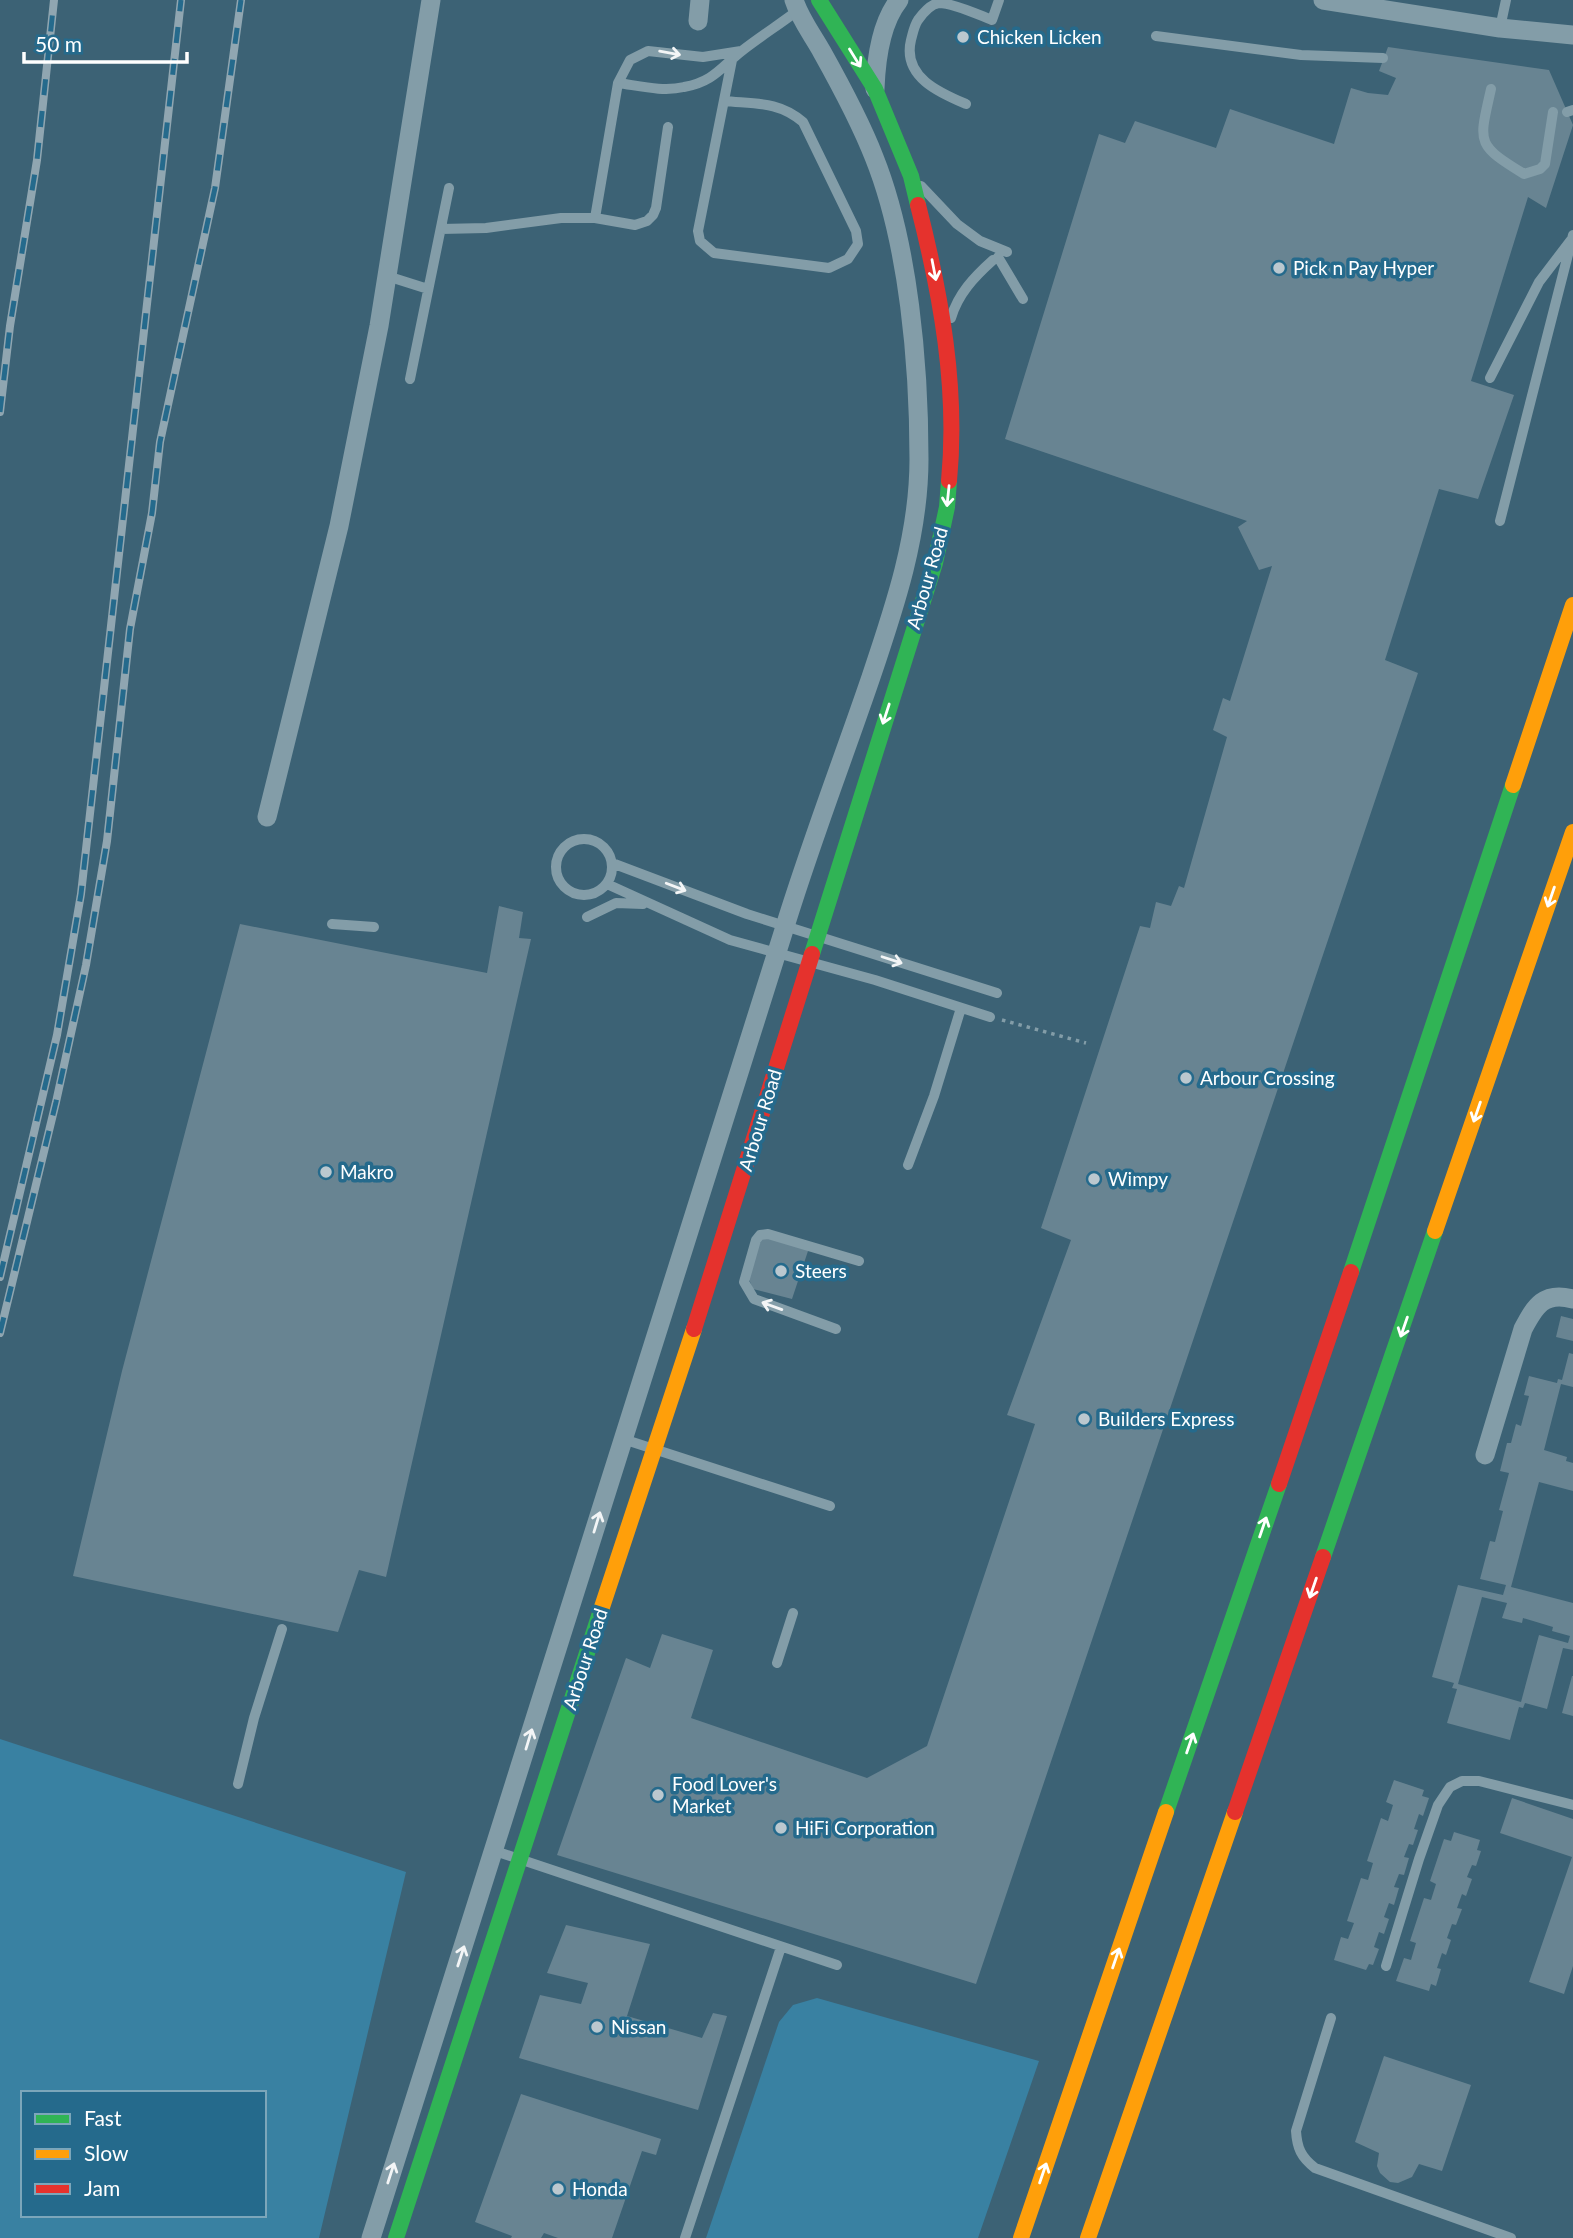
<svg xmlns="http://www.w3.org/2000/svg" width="1573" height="2238" viewBox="0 0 1573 2238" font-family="Lato,sans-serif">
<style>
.green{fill:#3981a2;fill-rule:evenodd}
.building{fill:#688492;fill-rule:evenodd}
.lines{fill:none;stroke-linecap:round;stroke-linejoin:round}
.path{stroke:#839da8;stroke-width:3.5;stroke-dasharray:3.5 5;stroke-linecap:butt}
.lane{stroke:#839da8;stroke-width:10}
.street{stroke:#839da8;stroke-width:19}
.fast{stroke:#30b455;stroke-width:16}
.slow{stroke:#ff9f0a;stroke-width:16}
.jam{stroke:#e5322d;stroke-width:16}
.rail-casing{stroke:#90a6b1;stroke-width:8}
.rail{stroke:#256a8c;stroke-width:5;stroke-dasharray:16;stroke-linecap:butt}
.oneway{stroke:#f3f5f6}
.oneway2{stroke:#fff}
.poi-dot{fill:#bbc8cf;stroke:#256a8c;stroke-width:2.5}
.labels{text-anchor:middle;stroke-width:7;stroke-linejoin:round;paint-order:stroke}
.poi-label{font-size:19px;fill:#fff;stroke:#256a8c;text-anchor:start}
.street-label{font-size:19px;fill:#fff;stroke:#256a8c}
</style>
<rect width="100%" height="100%" fill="#3c6275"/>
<path class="green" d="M0,1739L406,1872L319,2238H0ZM23,2093H264V2215H23Z
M817,1998L1039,2061L978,2238H706L779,2022L793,2005Z"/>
<path class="building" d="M1388,47L1549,70L1573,125L1546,208L1528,197L1471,381L1514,395L1478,499L1439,489L1385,660L1418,673L976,1984L557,1855L626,1658L650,1668L662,1634L713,1650L691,1718L867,1778L927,1746L1035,1424L1007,1415L1071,1240L1041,1228L1140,926L1150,928L1156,902L1171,906L1179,886L1184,888L1227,737L1213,730L1223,698L1230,701L1272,566L1259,570L1238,527L1247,521L1005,439L1099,134L1125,143L1135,121L1216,148L1230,109L1334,144L1351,88L1368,93L1388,95L1396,78L1379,71Z
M499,906L523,912L519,938L531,939L386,1577L359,1570L338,1632L73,1576L122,1371L240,924L487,973Z
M760,1235L809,1248L792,1299L753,1289L748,1277Z
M1561,1316L1573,1319V1341L1556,1337Z
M1569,1353L1573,1354V1387L1561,1384L1544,1450L1567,1457L1566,1461L1573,1463V1491L1539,1482L1511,1587L1573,1603V1650L1563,1648L1547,1709L1525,1703L1523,1708L1519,1707L1510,1740L1447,1723L1457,1689L1452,1688L1454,1683L1432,1677L1458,1585L1503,1595L1506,1585L1480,1579L1490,1541L1495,1542L1503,1511L1499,1510L1509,1473L1500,1471L1507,1443H1511L1516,1424L1521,1426L1529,1396L1524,1395L1529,1376L1557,1383L1558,1379L1562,1380ZM1482,1597L1507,1603L1502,1618L1522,1623L1523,1618L1553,1627L1552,1631L1570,1636L1568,1643L1539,1635L1521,1702L1458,1684Z
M1572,1676H1573V1716L1562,1713Z
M1394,1780L1424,1790L1422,1796L1429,1798L1423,1816L1419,1814L1414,1829L1418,1830L1413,1845L1409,1844L1404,1857L1409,1858L1404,1875L1399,1874L1394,1887L1399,1888L1394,1905L1389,1903L1384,1917L1389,1919L1384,1934L1379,1932L1374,1947L1379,1949L1373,1965L1369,1964L1366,1970L1334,1960L1341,1937L1348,1939L1354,1923L1347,1921L1361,1878L1368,1880L1373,1863L1367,1861L1381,1818L1388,1821L1393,1805L1386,1802Z
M1512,1798L1573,1819V1966L1564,1994L1529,1982L1572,1857L1500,1833Z
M1454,1832L1480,1840L1477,1850L1481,1851L1476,1866L1472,1865L1467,1877L1472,1879L1466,1896L1462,1894L1457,1908L1462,1909L1456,1925L1452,1924L1447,1938L1451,1940L1446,1955L1442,1953L1437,1968L1441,1969L1436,1986L1431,1984L1429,1991L1396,1981L1404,1958L1411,1960L1416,1943L1410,1941L1424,1898L1431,1900L1436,1884L1430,1881L1444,1839L1451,1841Z
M566,1925L650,1944L627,2016L702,2038L713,2013L727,2016L698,2110L519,2058L540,1995L581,2004L588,1983L547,1973Z
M1384,2056L1471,2085L1442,2171L1419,2164L1412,2177L1398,2183L1390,2182L1380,2173L1377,2166L1379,2153L1355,2142Z
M521,2094L661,2139L656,2155L642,2151L612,2238H558L544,2233L541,2238H511L512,2236L475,2222Z"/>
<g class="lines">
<path class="path" d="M1002,1020L1086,1043"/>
<path class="lane" d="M1500,28L1506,0
M1156,36L1301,55L1383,58
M618,83C640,86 663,92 684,87C714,82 722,66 743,50C761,36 780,24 797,11
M1491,89C1479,143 1475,144 1524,174L1540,169L1545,164L1553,112
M724,101C755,104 779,101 803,122L856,231L858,244L848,259L829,268L714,253L700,241L698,231L732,60
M966,104C940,93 902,77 911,40C913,33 914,26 918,20C923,13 931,4 939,3C953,3 979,15 992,20L999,0
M1567,112L1573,110
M921,186L957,224L980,241L1007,252
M595,218L618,83L630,60L648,51L703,57L741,51
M441,229L486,228L561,218H595L635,225L647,221L653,215L656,208L668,127
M998,257L1023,299
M387,276L428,289
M951,318C958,294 974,277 993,260
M1490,378L1539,282L1571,240
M410,379L449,188
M1500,521L1573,235
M556 867a28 28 0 1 1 56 0a28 28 0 1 1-56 0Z
M612,863L747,914L997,993
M607,884L730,940L875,980L990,1017
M587,917L616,903L643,904
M332,924L374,927
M908,1165L934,1096L961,1008
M836,1329L754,1299L744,1282L756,1240L760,1235L768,1234L859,1261
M623,1439L830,1506
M777,1663L793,1613
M238,1784L254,1718L282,1629
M495,1851L837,1965
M1386,1966L1419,1859L1438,1805L1450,1787L1462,1781H1479L1573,1805
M1331,2018L1296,2131C1297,2148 1301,2157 1315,2168L1511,2238
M685,2238L781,1947"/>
<path class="street" d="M1323,0L1500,28L1573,35
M698,21L700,0
M875,89C876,60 880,24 899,0
M267,817L339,526L379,326L431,0
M1485,1455L1523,1329C1535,1306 1544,1291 1573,1299
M371,2238C456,1972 538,1706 623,1440C676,1271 731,1103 783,933C809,847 842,762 871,677C895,606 919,535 919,459C919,366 909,244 874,157C860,121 841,86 822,52C812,34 800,19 794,0"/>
<path class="fast" d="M819,0L875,89L911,176L918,205
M812,954L935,563L947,507L949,481
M1351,1272L1513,785
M1323,1557L1435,1231
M1166,1812L1279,1484
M396,2238L602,1607"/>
<path class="slow" d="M1513,785L1573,605
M1435,1231L1573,832
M602,1607L694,1329
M1021,2238L1166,1812
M1088,2238L1235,1812"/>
<path class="jam" d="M918,205C941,295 958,388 949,481
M694,1329L812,954
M1279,1484L1351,1272
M1235,1812L1323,1557"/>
<defs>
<path id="rail" d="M0,412L10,326L37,160L54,0
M0,1277L57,1035L81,894L181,0
M0,1333L56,1102L86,965L107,841L130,629L152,513L160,442L215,188L241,0"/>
</defs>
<use href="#rail" class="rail-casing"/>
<use href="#rail" class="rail"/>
</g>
<defs><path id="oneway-shaft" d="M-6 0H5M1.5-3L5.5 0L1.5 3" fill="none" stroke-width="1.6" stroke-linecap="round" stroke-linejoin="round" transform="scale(1.75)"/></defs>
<g class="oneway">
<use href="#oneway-shaft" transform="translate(670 53) rotate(10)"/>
<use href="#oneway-shaft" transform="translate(676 887) rotate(21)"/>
<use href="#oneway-shaft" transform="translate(892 960) rotate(18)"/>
<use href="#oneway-shaft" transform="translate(772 1306) rotate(-160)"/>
<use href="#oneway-shaft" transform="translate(597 1522) rotate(-73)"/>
<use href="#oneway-shaft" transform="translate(529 1739) rotate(-73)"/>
<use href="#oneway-shaft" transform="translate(461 1956) rotate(-72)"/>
<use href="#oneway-shaft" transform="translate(391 2173) rotate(-72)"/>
</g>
<g class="oneway2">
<use href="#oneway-shaft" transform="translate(855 58) rotate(58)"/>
<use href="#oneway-shaft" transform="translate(934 270) rotate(79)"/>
<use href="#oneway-shaft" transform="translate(948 496) rotate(96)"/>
<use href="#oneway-shaft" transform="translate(886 714) rotate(108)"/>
<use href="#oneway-shaft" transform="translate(1551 897) rotate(109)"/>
<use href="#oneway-shaft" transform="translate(1477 1112) rotate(109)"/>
<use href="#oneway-shaft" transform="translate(1404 1327) rotate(109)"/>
<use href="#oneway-shaft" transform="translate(1263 1527) rotate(-71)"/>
<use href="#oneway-shaft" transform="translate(1313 1588) rotate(109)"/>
<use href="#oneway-shaft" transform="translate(1190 1743) rotate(-71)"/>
<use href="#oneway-shaft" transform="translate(1116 1958) rotate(-71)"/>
<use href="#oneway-shaft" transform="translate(1043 2173) rotate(-71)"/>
</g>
<g class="poi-dot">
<circle cx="963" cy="37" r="7"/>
<circle cx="1279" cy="268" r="7"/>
<circle cx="1186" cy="1078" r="7"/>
<circle cx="326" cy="1172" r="7"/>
<circle cx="1094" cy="1179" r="7"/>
<circle cx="781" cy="1271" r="7"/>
<circle cx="1084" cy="1419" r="7"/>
<circle cx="658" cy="1795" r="7"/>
<circle cx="781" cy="1828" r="7"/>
<circle cx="597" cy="2027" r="7"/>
<circle cx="558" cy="2189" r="7"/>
</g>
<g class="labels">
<g class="poi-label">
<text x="977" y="44">Chicken Licken</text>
<text x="1293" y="275">Pick n Pay Hyper</text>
<text x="1200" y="1085">Arbour Crossing</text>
<text x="340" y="1179">Makro</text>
<text x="1108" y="1186">Wimpy</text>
<text x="795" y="1278">Steers</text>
<text x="1098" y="1426">Builders Express</text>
<text x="672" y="1791">Food Lover's<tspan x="672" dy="22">Market</tspan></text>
<text x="795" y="1835">HiFi Corporation</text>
<text x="611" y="2034">Nissan</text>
<text x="572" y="2196">Honda</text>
</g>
<g class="street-label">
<text transform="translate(927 578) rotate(-74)" y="7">Arbour Road</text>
<text transform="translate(760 1120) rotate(-73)" y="7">Arbour Road</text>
<text transform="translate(585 1659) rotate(-72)" y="7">Arbour Road</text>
</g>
</g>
<rect x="21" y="2091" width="245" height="126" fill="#256a8c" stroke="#7ca6ba" stroke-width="2"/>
<rect x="35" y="2114" width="35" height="10" fill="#30b455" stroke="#7ca6ba" stroke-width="2"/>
<text x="84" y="2126" font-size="21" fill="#ffffff">Fast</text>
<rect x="35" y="2149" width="35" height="10" fill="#ff9f0a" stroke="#7ca6ba" stroke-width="2"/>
<text x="84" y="2161" font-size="21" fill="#ffffff">Slow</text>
<rect x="35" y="2184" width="35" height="10" fill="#e5322d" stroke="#7ca6ba" stroke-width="2"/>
<text x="84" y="2196" font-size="21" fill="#ffffff">Jam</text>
<path d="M24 52v10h163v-10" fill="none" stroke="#ffffff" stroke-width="3.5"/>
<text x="35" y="52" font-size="21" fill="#ffffff" stroke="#256a8c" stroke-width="5" paint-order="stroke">50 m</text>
</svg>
